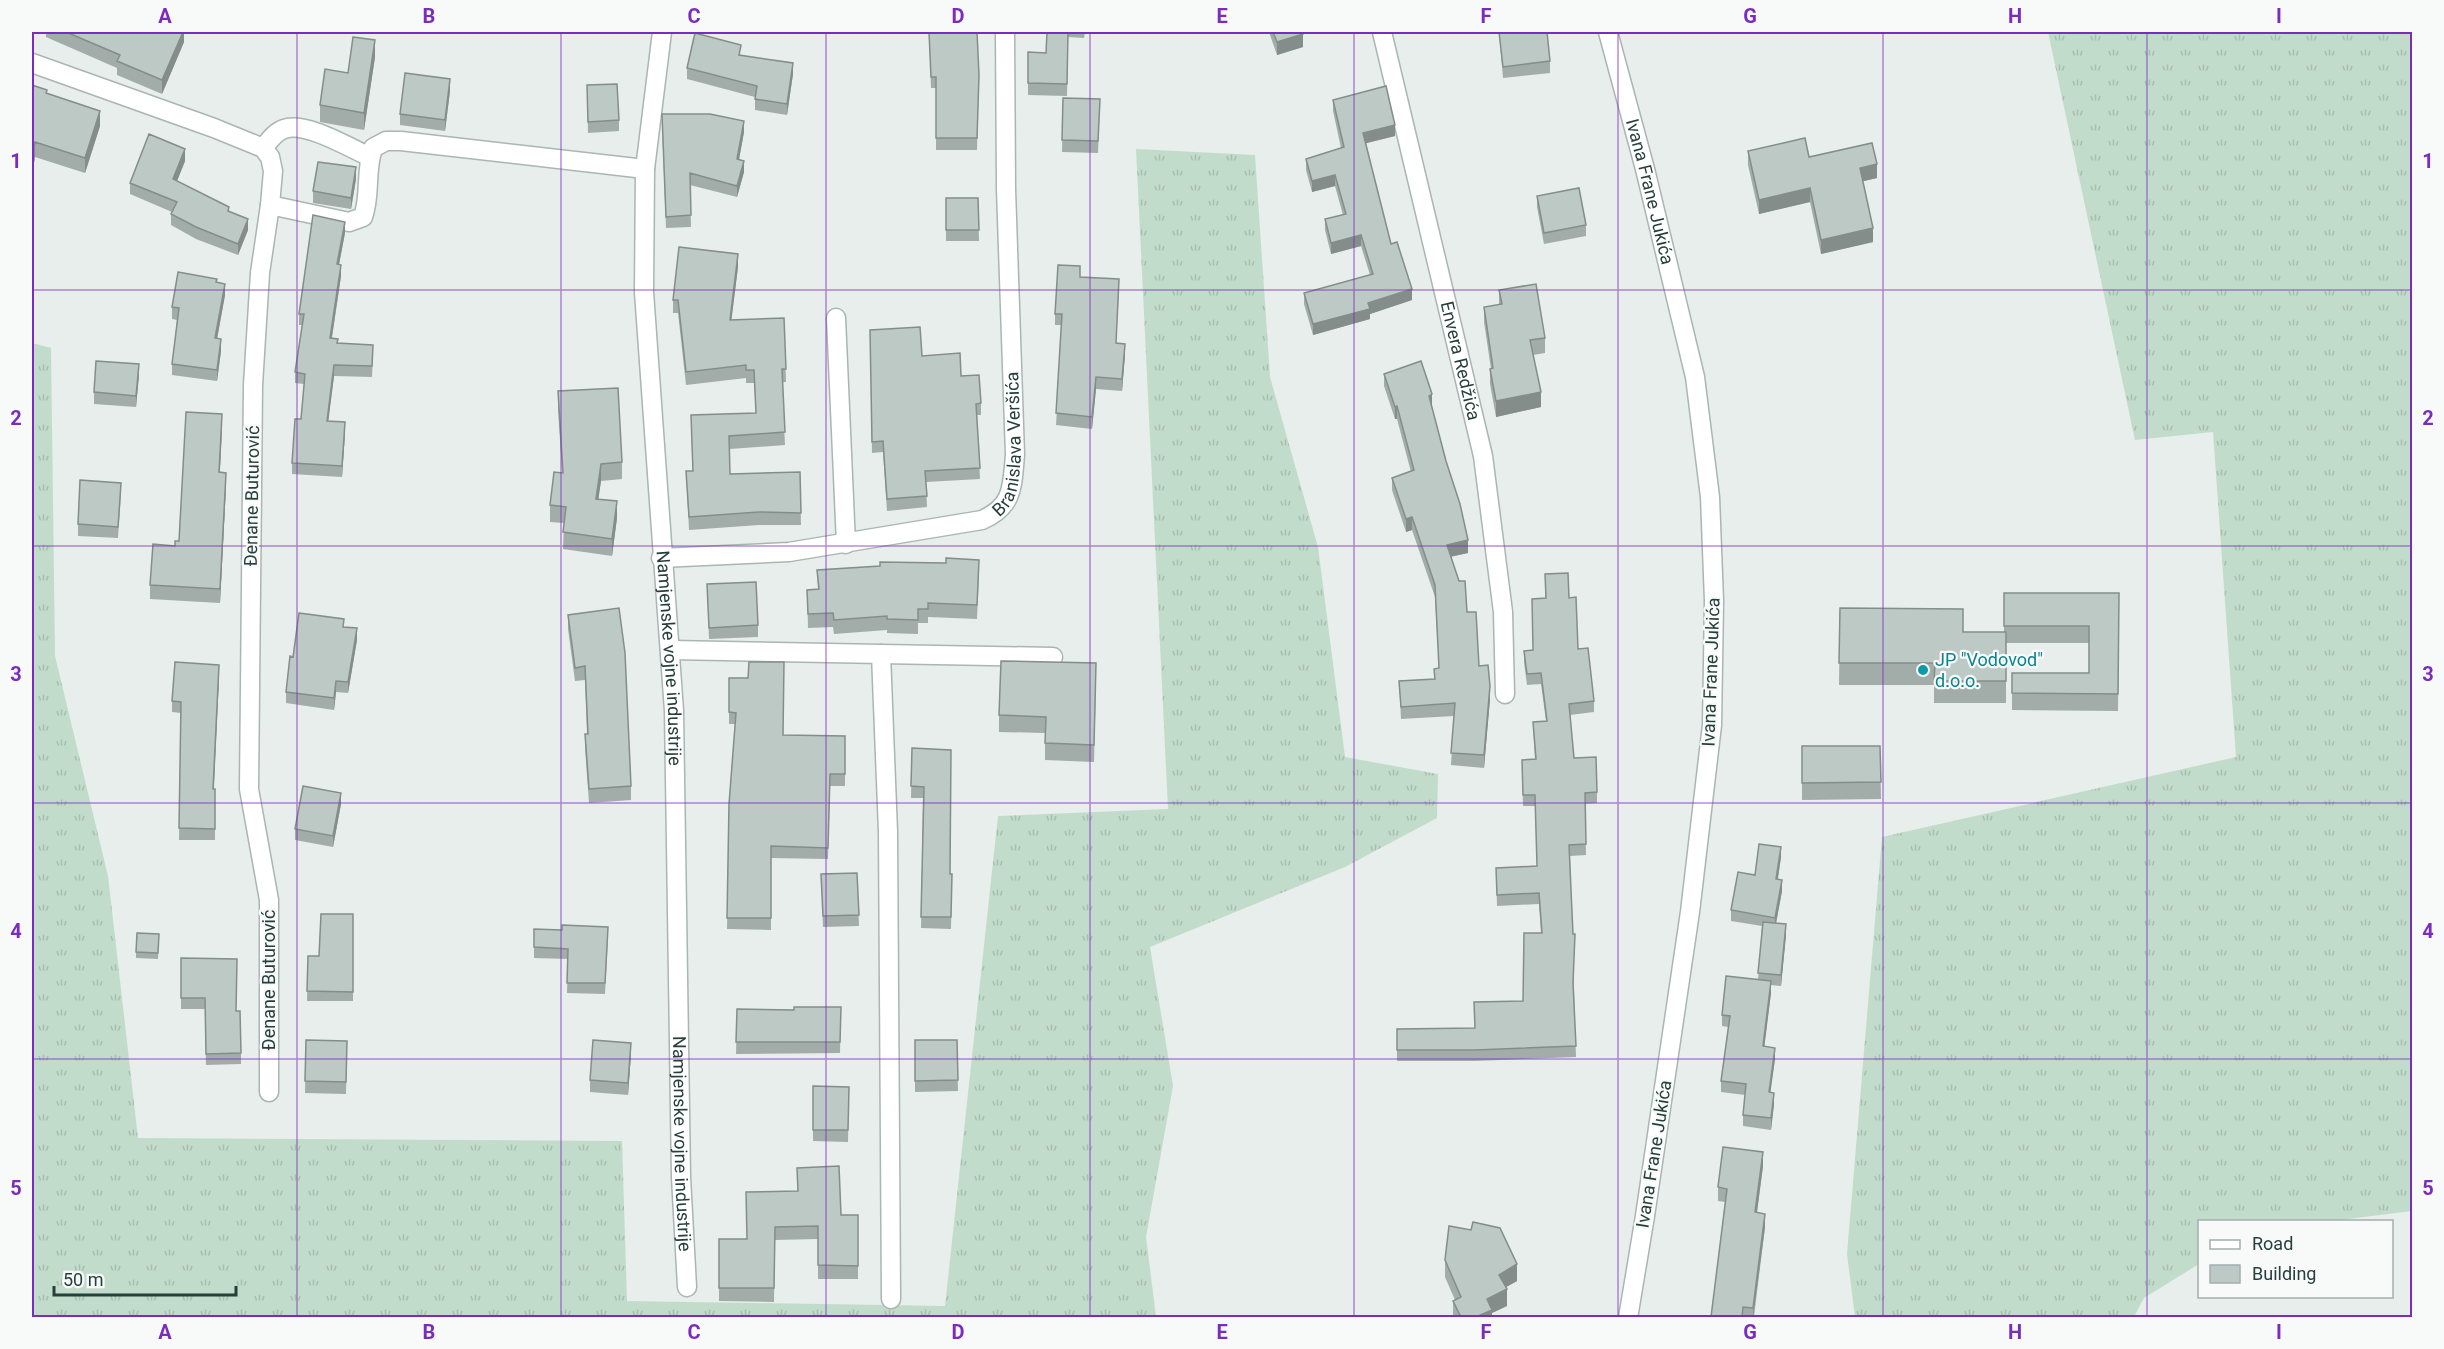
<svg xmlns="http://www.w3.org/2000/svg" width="2444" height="1349" viewBox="0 0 2444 1349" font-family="Roboto,sans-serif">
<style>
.grass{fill:url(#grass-tufts)}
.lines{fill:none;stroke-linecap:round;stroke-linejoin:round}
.minor-casing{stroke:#aab6b2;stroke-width:21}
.minor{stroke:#fff;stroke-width:18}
.wall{fill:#a2ada9}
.shaded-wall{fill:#848d8a}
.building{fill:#bcc9c5;stroke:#848d8a;stroke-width:1.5}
.grid{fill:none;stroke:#7b2cbf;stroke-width:1.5;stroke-opacity:0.55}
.culture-dot{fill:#0f9aa8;stroke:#f7faf9;stroke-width:2}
.labels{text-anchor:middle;stroke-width:4.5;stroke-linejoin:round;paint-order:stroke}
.street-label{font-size:18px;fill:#273f3a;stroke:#f7faf9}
.culture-label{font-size:18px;fill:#0d838f;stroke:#f7faf9;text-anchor:start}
.neatline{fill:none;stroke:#7b2cbf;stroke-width:2}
.grid-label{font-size:20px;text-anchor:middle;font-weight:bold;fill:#7b2cbf}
</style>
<defs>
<pattern id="grass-tufts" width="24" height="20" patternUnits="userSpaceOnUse" patternTransform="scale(1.5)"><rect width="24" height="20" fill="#c2dccb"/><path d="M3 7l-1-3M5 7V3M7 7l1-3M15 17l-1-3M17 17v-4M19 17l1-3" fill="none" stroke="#a7beaf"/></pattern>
</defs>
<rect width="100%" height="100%" fill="#e7eeeb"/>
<path class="grass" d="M2048,32H2412V1211L2324,1222H2200L2199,1264L2144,1298L2134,1317H1855L1847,1254L1882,837L2236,757L2213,432L2135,440Z
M1136,149L1255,155L1270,377L1318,547L1345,757L1438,774L1437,818L1345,867L1150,947L1173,1086L1146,1237L1156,1317L32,1318V343L51,348L55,656L108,876L138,1138L622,1141L627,1301L945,1306L998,816L1168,809Z"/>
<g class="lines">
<defs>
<g id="minor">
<path id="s1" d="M662,32L645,169L644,292L674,711L681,1177L687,1287"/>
<path id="s2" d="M1382,32L1483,456L1503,612L1505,694"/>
<path id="s3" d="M1608,32L1645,169L1695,377L1710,497L1714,601L1712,725L1690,912L1645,1216L1628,1318"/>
<path d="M32,63L214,128L263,148L270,157L273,171L270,205L260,273L253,385L249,789L269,900V1092"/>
<path d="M263,148C269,141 275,132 284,129C305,121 350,148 370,157"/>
<path d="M270,205L349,222L363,217C371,195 365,171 373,148L386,141H401L645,169"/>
<path d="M836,318L846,544"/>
<path id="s4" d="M661,558L789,552L982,520C1014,506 1012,486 1015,455L1006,189L1005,32"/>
<path d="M671,650L881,654L888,832L891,1299"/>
<path d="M881,654L1053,657"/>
</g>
</defs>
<use href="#minor" class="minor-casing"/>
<use href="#minor" class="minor"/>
</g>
<path class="wall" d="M46,32H184V42L162,94L117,75V68L46,37Z
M929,32L979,75L977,150H936V88H931Z
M1047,32H1085L1084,38L1068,37L1067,96L1028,95V52L1046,53Z
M1269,32H1302L1303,47L1277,55Z
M1499,32L1550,61V73L1503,78Z
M741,55L793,74L787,115L755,110V97L687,79V68Z
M375,57L364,130L320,122V105L348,73Z
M32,85L100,126L85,173L35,157L32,175Z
M587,85L619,120V131L588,133Z
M450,91L445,131L400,125V114Z
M1063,98L1100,99L1098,153L1062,152Z
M1333,100L1395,136L1366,143L1391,244L1412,300L1370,314V319L1313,335L1304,304V293L1370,275L1361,246L1331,254L1325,230V219L1343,215L1335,186L1312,192L1306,170V159L1341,148L1333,111Z
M662,125L744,132L739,160L744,172L737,197L690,185L691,227L666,228Z
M1748,151L1809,157L1877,178L1863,181L1873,242L1821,254L1810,202L1759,214L1748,165Z
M185,161L177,181L229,211L248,230L238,255L196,239L171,225V214L172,212L130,194V183Z
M356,179L351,209L313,203V191Z
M1537,196L1586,225V236L1544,244L1537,207Z
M946,198H978L979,241H946Z
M345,233L339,264L341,276L332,338L338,343L373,356L372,377L334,376L328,421L345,433L342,477L292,474V463L301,419L304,384L295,383V372L302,325H299V314Z
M738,267L731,320L784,318L786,382H782L785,445L730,449V474L800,472L801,525H759L689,530L686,471H693L691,428L756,413L754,383H746V378L686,385L678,313H673V300Z
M1080,277L1119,290L1116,343L1125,355L1122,391L1096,389L1092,429L1056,425L1062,325H1055V314Z
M217,282L225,295L217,339L221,351L217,381L172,375V364L177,320L172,319V307Z
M1499,290L1545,338V353L1533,355L1541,407L1496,417L1490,384V369H1491L1484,322V307L1499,305Z
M870,330L961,376L981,403V415H977L980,479L926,482L927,507L887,511L883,452L872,453Z
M1384,374L1432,407L1468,553L1451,557L1467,612L1479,666L1490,699L1484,768L1451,765L1454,716L1401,719L1399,681L1434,679V669L1439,668L1435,597L1412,530L1406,532L1392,490V478L1411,472L1397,419H1395L1384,386Z
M139,375L136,407L94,404V392Z
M558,391L622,462V479L601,481L598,499L617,518L612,556L563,549L564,523L550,522V505L562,473L558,408Z
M222,428L220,472L226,486L220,603L150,599V585L179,541Z
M121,494L118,538L78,536V524Z
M817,570L979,574L977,619L928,617V623H918V634L887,633V630L834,634L833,627L808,628L807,590L818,589Z
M1545,574L1569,598L1578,649L1594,701V712L1570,715L1574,758L1597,792V803L1585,804L1586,855L1570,856L1576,1057L1475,1061H1397V1029L1474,1028L1523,1001L1541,933L1539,904L1497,906L1496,868L1537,866L1535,806H1523L1522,760H1535L1533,722L1546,721L1541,684L1527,685L1524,662V651L1533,650L1545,598Z
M707,584L758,625V637L709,639Z
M2004,593H2119L2118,711L2012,710V673H2089V643H2006V703H1934V685H1839L1840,608L1963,632H2004Z
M568,615L631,786V800L589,803L585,747V734H587L585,680L575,681L568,629Z
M344,627L357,640L348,693L336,692L334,710L286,703V692L293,657Z
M219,677L214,789H215V840H179L181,713L172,712V701Z
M729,678L783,735L845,736V786H830L828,859L771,858V930L727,929L729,804L735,724H729Z
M1096,680L1094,762L1045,760V733L999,732V715Z
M1802,746H1880L1881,799L1802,800Z
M912,748L950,874H952L951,929L921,928L923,798H911Z
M341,804L333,847L295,840V829Z
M1781,857L1778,879L1782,891L1776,923L1786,935L1781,986L1771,985V993L1764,1047L1775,1059L1770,1092L1774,1104L1771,1130L1743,1126V1115L1745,1095L1721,1092V1081L1728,1027L1722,1026V1015L1758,980L1762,926L1731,921V910L1755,875Z
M857,873L859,926L823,927L821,874Z
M353,914V1001H307L308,956H319Z
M534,929L608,938L605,994L567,993L568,959L534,958Z
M159,934L158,959L136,958V952Z
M181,958L236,1011L241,1053V1064L206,1065L205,1009H181Z
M841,1007L840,1053L736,1054L737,1009L794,1010Z
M306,1040L347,1041L346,1094L305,1093Z
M915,1040H957L958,1091L915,1092Z
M631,1054L628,1095L590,1092V1080Z
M813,1086L849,1087L848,1142L813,1141Z
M1763,1166L1757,1213L1765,1227L1754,1317H1711L1725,1202L1718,1201V1187Z
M797,1168L841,1215H858V1279H818V1239L775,1240L774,1302L719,1301V1239H746L798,1191Z
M1445,1260L1517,1281L1506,1287L1507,1306L1492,1313V1317H1453V1301L1455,1300L1445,1277Z"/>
<path class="shaded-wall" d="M183,32H184V42L162,94V80Z
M1303,34V47L1277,55V42Z
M375,40V57L364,130V113Z
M793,63V74L787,115V104Z
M450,79V91L445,131V120Z
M100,111V126L85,173V158Z
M744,121V132L737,170V159Z
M1395,125V136L1363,144V133Z
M35,142V157L32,175V160Z
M185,149V161L173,191V179Z
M744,161V172L737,197V186Z
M1877,164V178L1860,182V168Z
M356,167V179L351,209V198Z
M1335,175V186L1312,192V181Z
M1810,188V202L1759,214V200Z
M248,219V230L238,255V244Z
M345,222V233L337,275V264Z
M1873,228V242L1821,254V240Z
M1361,235V246L1331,254V243Z
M738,254V267L730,332V320Z
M341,265V276L330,349V338Z
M225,284V295L215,350V338Z
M1412,289V300L1370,314V319L1313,335V324L1368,303Z
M221,339V351L217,381V370Z
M1125,344V355L1122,391V379Z
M139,364V375L136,407V396Z
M334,365V376L327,432V421Z
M1096,377V389L1092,429V417Z
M1541,392V407L1496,417V401Z
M1432,394V407L1429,396Z
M1397,406V419H1395V407Z
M222,414V428L219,486V472Z
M345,422V433L342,477V466Z
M601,464V481L596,516V499Z
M226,473V486L220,603V589Z
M617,501V518L612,556V539Z
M1412,517V530L1406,532V519Z
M1468,540V553L1447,557V545Z
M357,628V640L348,693V682Z
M219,665V677L213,800V789Z
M336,681V692L334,710V698Z
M1490,686V699L1484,768V755Z
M341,793V804L333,847V836Z
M1781,847V857L1776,890V879Z
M1782,880V891L1775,929V918Z
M1786,924V935L1781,986V975Z
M1771,981V993L1763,1058V1046Z
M631,1043V1054L628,1095V1083Z
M1775,1048V1059L1769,1103V1092Z
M1774,1093V1104L1771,1130V1118Z
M1763,1152V1166L1755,1226V1212Z
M1765,1214V1227L1753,1317V1308Z
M1517,1264V1281L1499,1291V1275Z
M1507,1289V1306L1492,1313V1317H1476L1487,1299Z"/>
<path class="building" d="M66,32H183L162,80L117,61L120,55Z
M929,32H977L979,75L977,138H936V77H931Z
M1047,32H1068L1067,84L1028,83V52L1046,53Z
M1273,32H1302L1303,34L1277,42Z
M1499,32H1547L1550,61L1503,67Z
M695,33L741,45L739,55L793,63L787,104L755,99L757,86L687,68Z
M353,37L375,40L364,113L320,105L325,69L348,73Z
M405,73L450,79L445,120L400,114Z
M617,84L619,120L588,122L587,85Z
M32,85L47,90L46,93L100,111L85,158L35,142L32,160Z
M1386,86L1395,125L1363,133L1391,244L1397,242L1412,289L1368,303L1370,309L1313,324L1304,293L1373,274L1361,235L1331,243L1325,219L1346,214L1335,175L1312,181L1306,159L1344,147L1333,100Z
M1063,98L1100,99L1098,141L1062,140Z
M662,114H710L744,121L737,159L744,161L737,186L690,173L691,215L666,217Z
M149,134L185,149L173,179L229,207L228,211L248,219L238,244L196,227L171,214L177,202L130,183Z
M1805,138L1809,157L1872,143L1877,164L1860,168L1873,228L1821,240L1810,188L1759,200L1748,151Z
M318,162L356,167L351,198L313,191Z
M1579,188L1586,225L1544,233L1537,196Z
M946,198H978L979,230H946Z
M313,215L345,222L337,264L341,265L330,338L338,339L337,343L373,345L372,366L334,365L327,421L345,422L342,466L292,463L295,419H301L305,374L295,372L304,314H299Z
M679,247L738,254L730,320L784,318L786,369H782L785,432L729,436L730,474L800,472L801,513L759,512L689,517L686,471H693L691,415L756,413L754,370H746V365L686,372L678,300H673Z
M1058,265L1080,266V277L1119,279L1116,343L1125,344L1122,379L1096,377L1092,417L1056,413L1062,314H1055Z
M178,272L217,279L216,282L225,284L215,338L221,339L217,370L172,364L179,308L172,307Z
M1536,284L1545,338L1530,340L1541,392L1496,401L1490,369L1493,368L1484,307L1502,304L1499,290Z
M920,327L922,356L960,353L961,376L979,375L981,403L976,404L980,468L925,471L927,496L887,499L883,441L872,442L870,330Z
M96,361L139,364L136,396L94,392Z
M1421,361L1432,394L1429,396L1446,461L1460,504L1468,540L1447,545L1459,581H1465L1467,612H1476L1479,666L1488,665L1490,686L1484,755L1451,753L1455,703L1401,707L1399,681L1435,679L1434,669L1439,668L1435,585L1412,517L1406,519L1392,478L1414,470L1397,406L1395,407L1384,374Z
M618,388L622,462L601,464L596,499L617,501L612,539L563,532L566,507L550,505L554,472L563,473L558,391Z
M186,412L222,414L219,472L226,473L220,589L150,585L153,544L175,546V541H179Z
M80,480L121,483L118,527L78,524Z
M946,558L979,560L977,605L928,603V609H918V620L887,619V616L834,620L833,613L808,614L807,590L819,589L817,570L880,566V562L946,563Z
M1568,573L1569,598L1576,597L1578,649L1588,648L1594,701L1569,704L1574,758L1596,757L1597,792L1585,793L1586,844L1569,845L1573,934H1575L1573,983L1576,1046L1475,1050H1397V1029L1475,1028L1474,1002L1523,1001L1524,933H1542L1539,893L1497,895L1496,868L1537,866L1535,795H1523L1522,760L1536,759L1533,722L1547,721L1541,673L1527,674L1524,651L1533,650L1532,599L1546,598L1545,574Z
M756,582L758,625L709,628L707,584Z
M2004,593H2119L2118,694L2012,693V673H2089V626H2004Z
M619,608L625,653L631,786L589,789L585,734H588L585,666L575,668L568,615Z
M1840,608L1963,609V632H2006V681H1934L1935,663H1839Z
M299,613L344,619L343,627L357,628L348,682L336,681L334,698L286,692L290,656L293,657Z
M1001,661L1096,663L1094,745L1045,743L1046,717L999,715Z
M175,662L219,665L213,789H215V829L179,828L181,702L172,701Z
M749,662H784L783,735L845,736V774H830L828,848L771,846V918H727L729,804L736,713L729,712V678H748Z
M1802,746H1880L1881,782L1802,783Z
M912,748L951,750L950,874H952L951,917H921L924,787L911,786Z
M303,786L341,793L333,836L295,829Z
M1759,844L1781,847L1776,879L1782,880L1775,918L1731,910L1738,872L1755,875Z
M857,873L859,915L823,916L821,874Z
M321,914H353V992L307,991L308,956H319Z
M1763,922L1786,924L1781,975L1758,973Z
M562,925L608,927L605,983H567L568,949L534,947V929L562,930Z
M137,933L159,934L158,953L136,952Z
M181,958L237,959L236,1011H240L241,1053L206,1054L205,998H181Z
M1726,976L1771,981L1763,1046L1775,1048L1769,1092L1774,1093L1771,1118L1743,1115L1746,1084L1721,1081L1730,1016L1722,1015Z
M794,1007H841L840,1042H736L737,1009L794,1010Z
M306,1040L347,1041L346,1082L305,1081Z
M593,1040L631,1043L628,1083L590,1080Z
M915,1040H957L958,1080L915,1081Z
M813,1086L849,1087L848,1130H813Z
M1723,1147L1763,1152L1755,1212L1765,1214L1753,1308L1743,1307L1742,1317H1711L1727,1189L1718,1187Z
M839,1166L841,1215H858V1266L818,1265V1226L775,1227L774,1288H719V1239H747L746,1192L798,1191L797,1168Z
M1473,1222L1500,1228L1517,1264L1499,1275L1507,1289L1487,1299L1492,1310L1476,1317H1461L1453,1301L1461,1297L1445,1260L1449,1226L1471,1230Z"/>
<path class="grid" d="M297,32V1318M561,32V1318M826,32V1318M1090,32V1318M1354,32V1318M1618,32V1318M1883,32V1318M2147,32V1318M32,290H2412M32,546H2412M32,803H2412M32,1059H2412"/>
<circle class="culture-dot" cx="1923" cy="670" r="6"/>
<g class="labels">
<g class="street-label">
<text dy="6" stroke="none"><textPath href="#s3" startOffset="165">Ivana Frane Jukića</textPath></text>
<text dy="6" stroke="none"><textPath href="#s2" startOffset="338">Envera Redžića</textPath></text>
<text dy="6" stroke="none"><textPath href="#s4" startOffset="412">Branislava Veršića</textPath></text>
<text transform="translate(252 496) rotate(-89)" y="6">Đenane Buturović</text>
<text dy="6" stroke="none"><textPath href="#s1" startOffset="628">Namjenske vojne industrije</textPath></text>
<text transform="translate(1711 672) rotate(-88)" y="6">Ivana Frane Jukića</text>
<text transform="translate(269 980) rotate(-90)" y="6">Đenane Buturović</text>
<text dy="6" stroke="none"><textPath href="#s1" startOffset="1114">Namjenske vojne industrije</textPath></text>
<text transform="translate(1654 1154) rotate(-81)" y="6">Ivana Frane Jukića</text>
</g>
<g class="culture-label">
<text x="1935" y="666">JP "Vodovod"<tspan x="1935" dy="21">d.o.o.</tspan></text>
</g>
</g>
<rect width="2444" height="1349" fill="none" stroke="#f7faf9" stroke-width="66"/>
<rect x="2198" y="1220" width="195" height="78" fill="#f7faf9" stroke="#a4afad" stroke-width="1.5"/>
<rect x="2210" y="1240" width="30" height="9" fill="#ffffff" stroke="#a4afad" stroke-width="1.5"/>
<text x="2252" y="1250" font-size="18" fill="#273f3a">Road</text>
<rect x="2210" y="1265" width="30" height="18" fill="#bcc9c5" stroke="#a4afad" stroke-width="1.5"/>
<text x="2252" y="1280" font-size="18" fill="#273f3a">Building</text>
<path d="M54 1286v9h182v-9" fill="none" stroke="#273f3a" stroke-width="3"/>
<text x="63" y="1286" font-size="18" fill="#273f3a" stroke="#f7faf9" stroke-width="4.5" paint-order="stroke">50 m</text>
<rect x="33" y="33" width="2378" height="1283" class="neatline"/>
<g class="grid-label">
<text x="165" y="23">A</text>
<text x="429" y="23">B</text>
<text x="694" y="23">C</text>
<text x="958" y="23">D</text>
<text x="1222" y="23">E</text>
<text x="1486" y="23">F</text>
<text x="1750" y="23">G</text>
<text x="2015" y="23">H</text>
<text x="2279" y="23">I</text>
<text x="16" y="168">1</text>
<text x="2428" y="168">1</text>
<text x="16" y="425">2</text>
<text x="2428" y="425">2</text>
<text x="16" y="681">3</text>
<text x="2428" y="681">3</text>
<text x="16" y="938">4</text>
<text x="2428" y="938">4</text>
<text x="16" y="1195">5</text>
<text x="2428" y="1195">5</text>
<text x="165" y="1339">A</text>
<text x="429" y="1339">B</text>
<text x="694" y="1339">C</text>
<text x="958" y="1339">D</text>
<text x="1222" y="1339">E</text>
<text x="1486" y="1339">F</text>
<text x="1750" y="1339">G</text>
<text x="2015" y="1339">H</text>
<text x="2279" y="1339">I</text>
</g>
</svg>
